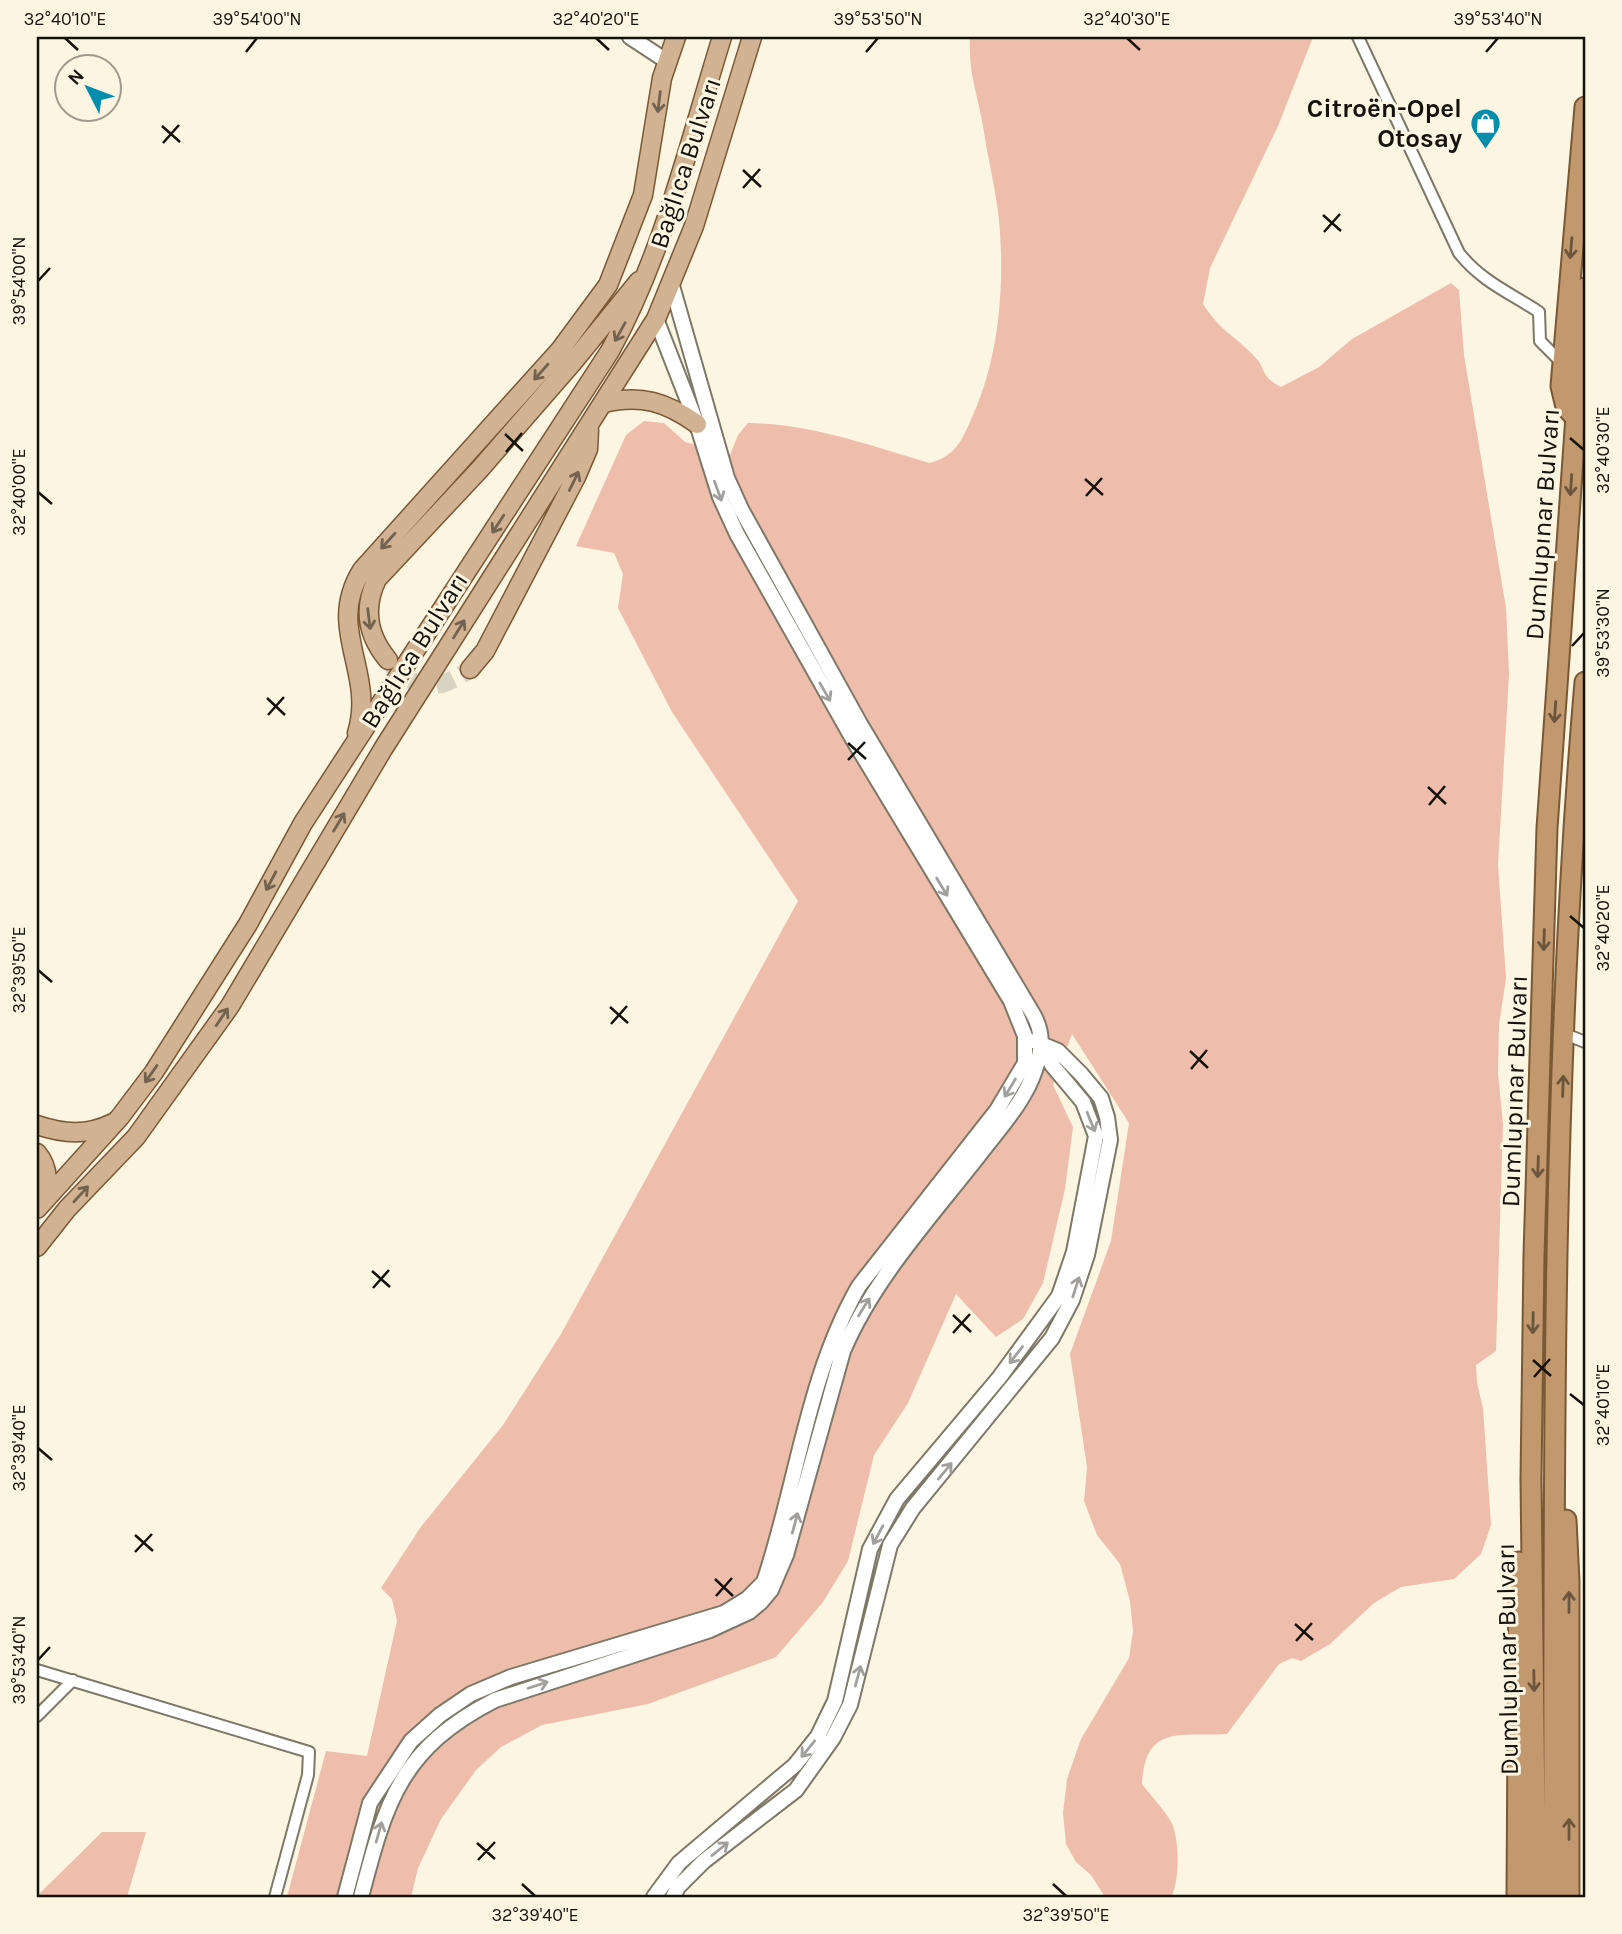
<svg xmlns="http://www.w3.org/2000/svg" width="1622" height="1934" viewBox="0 0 1622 1934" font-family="Karla,sans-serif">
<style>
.green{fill:#efbdab}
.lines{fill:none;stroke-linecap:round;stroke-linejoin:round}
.primary-tunnel{stroke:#d8d3c2;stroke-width:18;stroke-dasharray:18 9;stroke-linecap:butt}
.minor-casing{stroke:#7e7868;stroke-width:14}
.tertiary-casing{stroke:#7e7868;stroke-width:18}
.primary-casing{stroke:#7b5834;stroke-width:21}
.trunk-casing{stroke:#7b5834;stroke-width:23}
.minor{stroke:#fff;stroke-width:10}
.tertiary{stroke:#fff;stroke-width:14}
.primary{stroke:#d1b292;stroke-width:18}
.trunk{stroke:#c2986e;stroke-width:19}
.oneway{stroke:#73624f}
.oneway2{stroke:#6c553d}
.oneway3{stroke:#a1a09e}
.ticks{fill:none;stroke:#15120c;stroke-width:2.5}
.labels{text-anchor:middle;stroke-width:6;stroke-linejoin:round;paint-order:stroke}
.poi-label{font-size:26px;font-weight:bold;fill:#15120c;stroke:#fbf5e2;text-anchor:end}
.street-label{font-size:26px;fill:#15120c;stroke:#fbf5e2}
.neatline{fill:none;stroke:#15120c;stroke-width:2.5}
.ticks-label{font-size:18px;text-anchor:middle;fill:#15120c}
</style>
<rect width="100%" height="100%" fill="#fbf5e2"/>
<path class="green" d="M970,37H1313L1278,126L1210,268L1203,304C1221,332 1233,334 1253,355C1268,369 1258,375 1281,387L1319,367L1352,339L1451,283L1459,290L1464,355L1506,608L1509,674L1498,865L1506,978L1499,1025L1498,1074L1503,1124L1496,1351L1476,1365L1477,1383L1483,1408L1491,1525L1481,1554L1454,1579L1401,1587L1374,1603L1330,1644L1301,1661L1292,1658L1279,1664L1227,1734C1181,1737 1145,1723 1142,1784C1151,1796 1162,1807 1170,1820C1180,1835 1180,1882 1171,1897H1105L1091,1875L1076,1862L1066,1844L1063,1813L1067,1779L1081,1739L1129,1658L1133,1631L1130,1601L1120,1564L1097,1535L1084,1501L1087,1467L1070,1354L1111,1241L1129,1123L1072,1034L1053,1085L1073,1127L1065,1189L1043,1283L1023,1319L996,1337L956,1294L908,1403L874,1455L848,1561L823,1602L776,1657L648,1704L542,1725L501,1747L476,1770L441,1819L418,1868L411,1897H287L326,1751L367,1756L397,1621L392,1599L381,1588L420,1528L503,1425L561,1334L798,901L672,712L618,608L623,574L614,553L576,546L626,435L644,421L664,423L685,442L730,455L738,435L748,423C811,424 869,445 929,463C956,457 963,438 973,415C998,359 1004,293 1000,232C998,197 988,161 983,126C977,93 968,71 970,37Z
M102,1832H146L127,1897L37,1896Z"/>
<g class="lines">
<path class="primary-tunnel" d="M390,663C417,693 439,691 470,669"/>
<defs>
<path id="minor" d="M1358,37L1459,253C1481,281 1510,293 1539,312L1540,341L1562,363
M1565,1034L1585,1042
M37,1670L309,1752L308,1775L275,1897
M37,1716L73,1680"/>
<path id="tertiary" d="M630,37L668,62
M345,1897L370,1803L411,1741L440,1715L471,1694L511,1677L724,1613L747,1599L764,1582C797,1484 807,1376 859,1286L997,1110L1025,1063V1036L1011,1001L854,741L737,534L720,497L697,424L656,319
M361,1897C386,1801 401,1748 495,1700L710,1630L749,1612L761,1602L771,1590L786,1555L843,1351C874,1278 931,1217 980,1154C999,1129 1025,1101 1035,1070C1042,1050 1044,1033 1033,1014L859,722L741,509L727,478L672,286
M654,1897L679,1863L795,1765L818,1736L835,1701L870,1549L897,1499L999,1378L1059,1296L1074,1252L1096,1136L1083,1102L1052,1065L1042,1045
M673,1897L678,1887L704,1861L796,1790L833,1738L850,1705L890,1545L913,1508L1052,1338L1072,1300L1087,1255L1110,1140L1107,1117L1101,1098L1081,1074L1058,1051L1034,1041"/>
<path id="primary" d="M604,403C641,394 666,402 697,424
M388,660C367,635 363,608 377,579L480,469L573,362L639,281
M470,669L485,651L576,477L588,449L589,430
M357,733C376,671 325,629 362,570L560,350L608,285L643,195L662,78L676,37
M37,1125C64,1134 87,1136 113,1123
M37,1153C49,1167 49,1185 42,1202
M37,1209L120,1117L154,1072L248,924L303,823L610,351C664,252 689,143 722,37
M37,1247L67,1209L136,1137L230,1006L383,749L656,319L694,226L752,37"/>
<path id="trunk" d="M1575,417L1566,407L1561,386L1585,107
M1566,1520L1569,1581V1897
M1517,1897L1519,1562
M1536,1897L1531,1479L1534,1255L1547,828L1585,288
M1554,1897C1554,1492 1550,1086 1585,682"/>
</defs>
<use href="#minor" class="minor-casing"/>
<use href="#tertiary" class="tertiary-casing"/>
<use href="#primary" class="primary-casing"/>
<use href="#trunk" class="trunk-casing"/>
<use href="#minor" class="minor"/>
<use href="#tertiary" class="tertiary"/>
<use href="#primary" class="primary"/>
<use href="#trunk" class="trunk"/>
</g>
<defs><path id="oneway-shaft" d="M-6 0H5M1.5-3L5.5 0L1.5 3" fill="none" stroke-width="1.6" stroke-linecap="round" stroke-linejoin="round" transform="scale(1.75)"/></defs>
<g class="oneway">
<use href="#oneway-shaft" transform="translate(659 102) rotate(97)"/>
<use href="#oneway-shaft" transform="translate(620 332) rotate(119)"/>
<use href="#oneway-shaft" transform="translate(541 372) rotate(132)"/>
<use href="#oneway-shaft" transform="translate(574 481) rotate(-64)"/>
<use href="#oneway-shaft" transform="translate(498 524) rotate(123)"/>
<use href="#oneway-shaft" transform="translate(388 541) rotate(132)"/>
<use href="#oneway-shaft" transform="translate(369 619) rotate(83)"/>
<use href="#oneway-shaft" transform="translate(459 629) rotate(-58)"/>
<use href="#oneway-shaft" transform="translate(339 822) rotate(-59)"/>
<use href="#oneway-shaft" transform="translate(271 881) rotate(118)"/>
<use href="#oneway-shaft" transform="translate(222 1017) rotate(-56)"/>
<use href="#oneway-shaft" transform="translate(151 1074) rotate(125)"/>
<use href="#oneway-shaft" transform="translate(81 1194) rotate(-47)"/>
</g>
<g class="oneway2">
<use href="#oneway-shaft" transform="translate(1571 248) rotate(95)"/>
<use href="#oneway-shaft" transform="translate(1571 485) rotate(94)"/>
<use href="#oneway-shaft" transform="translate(1555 712) rotate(94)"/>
<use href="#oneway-shaft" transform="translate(1544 940) rotate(92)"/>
<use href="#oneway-shaft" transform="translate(1563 1086) rotate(-88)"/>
<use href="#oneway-shaft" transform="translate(1538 1167) rotate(92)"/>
<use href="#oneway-shaft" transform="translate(1533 1323) rotate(91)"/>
<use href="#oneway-shaft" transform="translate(1569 1602) rotate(-90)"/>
<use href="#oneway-shaft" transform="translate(1534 1681) rotate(89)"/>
<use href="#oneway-shaft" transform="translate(1569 1829) rotate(-90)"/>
</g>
<g class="oneway3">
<use href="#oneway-shaft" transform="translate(718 491) rotate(70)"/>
<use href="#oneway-shaft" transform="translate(825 692) rotate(60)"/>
<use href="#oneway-shaft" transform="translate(942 887) rotate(59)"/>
<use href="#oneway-shaft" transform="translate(1010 1088) rotate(121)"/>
<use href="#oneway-shaft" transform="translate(1091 1122) rotate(68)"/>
<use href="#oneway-shaft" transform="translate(1076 1287) rotate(-72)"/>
<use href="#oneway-shaft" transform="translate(864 1307) rotate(-58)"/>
<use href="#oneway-shaft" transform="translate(1016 1355) rotate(128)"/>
<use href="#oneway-shaft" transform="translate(945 1471) rotate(-50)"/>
<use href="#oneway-shaft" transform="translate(795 1523) rotate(-75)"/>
<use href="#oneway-shaft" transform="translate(878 1535) rotate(118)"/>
<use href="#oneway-shaft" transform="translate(858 1676) rotate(-75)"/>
<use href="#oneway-shaft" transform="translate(538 1685) rotate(-18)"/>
<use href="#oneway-shaft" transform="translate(808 1749) rotate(129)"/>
<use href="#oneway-shaft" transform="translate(379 1832) rotate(-74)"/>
<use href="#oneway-shaft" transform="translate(720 1849) rotate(-39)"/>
</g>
<path class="ticks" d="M65,38L78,50M596,38L609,50M1127,38L1140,50M246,52L257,38M866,52L878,38M1486,52L1498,38M162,126L180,142M163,143L179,125M743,170L761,187M743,188L760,169M1323,215L1341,231M1324,232L1340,214M38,281L50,268M505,434L523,451M1570,438L1584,450M506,452L522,433M1085,479L1103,495M38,492L52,504M1086,496L1102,478M1572,646L1584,633M267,698L285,715M268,715L284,697M848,743L866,759M848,760L865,742M1428,787L1446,804M1429,805L1445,786M1570,916L1584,928M38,970L52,982M610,1007L628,1023M611,1024L627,1006M1190,1051L1208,1068M1191,1069L1207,1050M372,1271L390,1287M373,1288L389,1270M953,1315L971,1332M953,1333L970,1314M1533,1360L1551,1376M1534,1377L1550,1359M1570,1394L1584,1405M38,1448L52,1460M135,1535L153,1551M135,1552L152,1534M715,1579L733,1596M716,1596L732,1578M1295,1624L1313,1640M1296,1641L1312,1623M38,1660L50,1647M477,1843L495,1859M478,1860L495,1842M522,1884L535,1896M1053,1884L1066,1896"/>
<defs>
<symbol id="shop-pin" viewBox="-11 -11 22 30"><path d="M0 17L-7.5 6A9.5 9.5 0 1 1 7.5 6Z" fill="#058eac" stroke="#fbf5e2"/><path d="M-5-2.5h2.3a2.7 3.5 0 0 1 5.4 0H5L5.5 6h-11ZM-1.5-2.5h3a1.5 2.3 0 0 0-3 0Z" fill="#fff"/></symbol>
</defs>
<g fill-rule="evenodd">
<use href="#shop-pin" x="1468" y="106" width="35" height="47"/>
</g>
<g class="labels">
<g class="poi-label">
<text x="1462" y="117">Citroën-Opel<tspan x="1462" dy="30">Otosay</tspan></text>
</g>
<g class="street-label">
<text transform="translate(685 163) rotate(-72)" y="9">Bağlıca Bulvarı</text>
<text transform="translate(1542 524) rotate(-86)" y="9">Dumlupınar Bulvarı</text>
<text transform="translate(414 650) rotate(-58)" y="9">Bağlıca Bulvarı</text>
<text transform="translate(1514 1091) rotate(-88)" y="9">Dumlupınar Bulvarı</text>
<text transform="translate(1507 1659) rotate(-91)" y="9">Dumlupınar Bulvarı</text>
</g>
</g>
<rect width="1622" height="1934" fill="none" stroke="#fbf5e2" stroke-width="77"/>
<g transform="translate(88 88) rotate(312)"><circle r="33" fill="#fbf5e2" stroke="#9f9a8c" stroke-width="2"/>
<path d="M0-5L12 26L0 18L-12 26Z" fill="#058eac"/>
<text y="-10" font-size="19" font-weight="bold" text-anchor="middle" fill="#15120c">N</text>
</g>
<rect x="38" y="38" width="1546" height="1858" class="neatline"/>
<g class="ticks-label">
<text x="65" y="25">32°40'10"E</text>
<text x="257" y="25">39°54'00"N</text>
<text x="596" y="25">32°40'20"E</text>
<text x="878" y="25">39°53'50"N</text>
<text x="1127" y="25">32°40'30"E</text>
<text x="1498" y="25">39°53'40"N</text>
<text transform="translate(19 281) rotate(-90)" y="6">39°54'00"N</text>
<text transform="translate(1603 450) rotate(-90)" y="6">32°40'30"E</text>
<text transform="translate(19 492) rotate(-90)" y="6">32°40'00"E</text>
<text transform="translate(1603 633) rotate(-90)" y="6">39°53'30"N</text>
<text transform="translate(1603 928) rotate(-90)" y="6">32°40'20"E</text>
<text transform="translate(19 970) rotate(-90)" y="6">32°39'50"E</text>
<text transform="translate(1603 1405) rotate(-90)" y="6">32°40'10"E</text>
<text transform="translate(19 1448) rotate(-90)" y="6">32°39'40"E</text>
<text transform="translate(19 1660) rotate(-90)" y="6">39°53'40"N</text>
<text x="535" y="1921">32°39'40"E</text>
<text x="1066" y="1921">32°39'50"E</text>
</g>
</svg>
